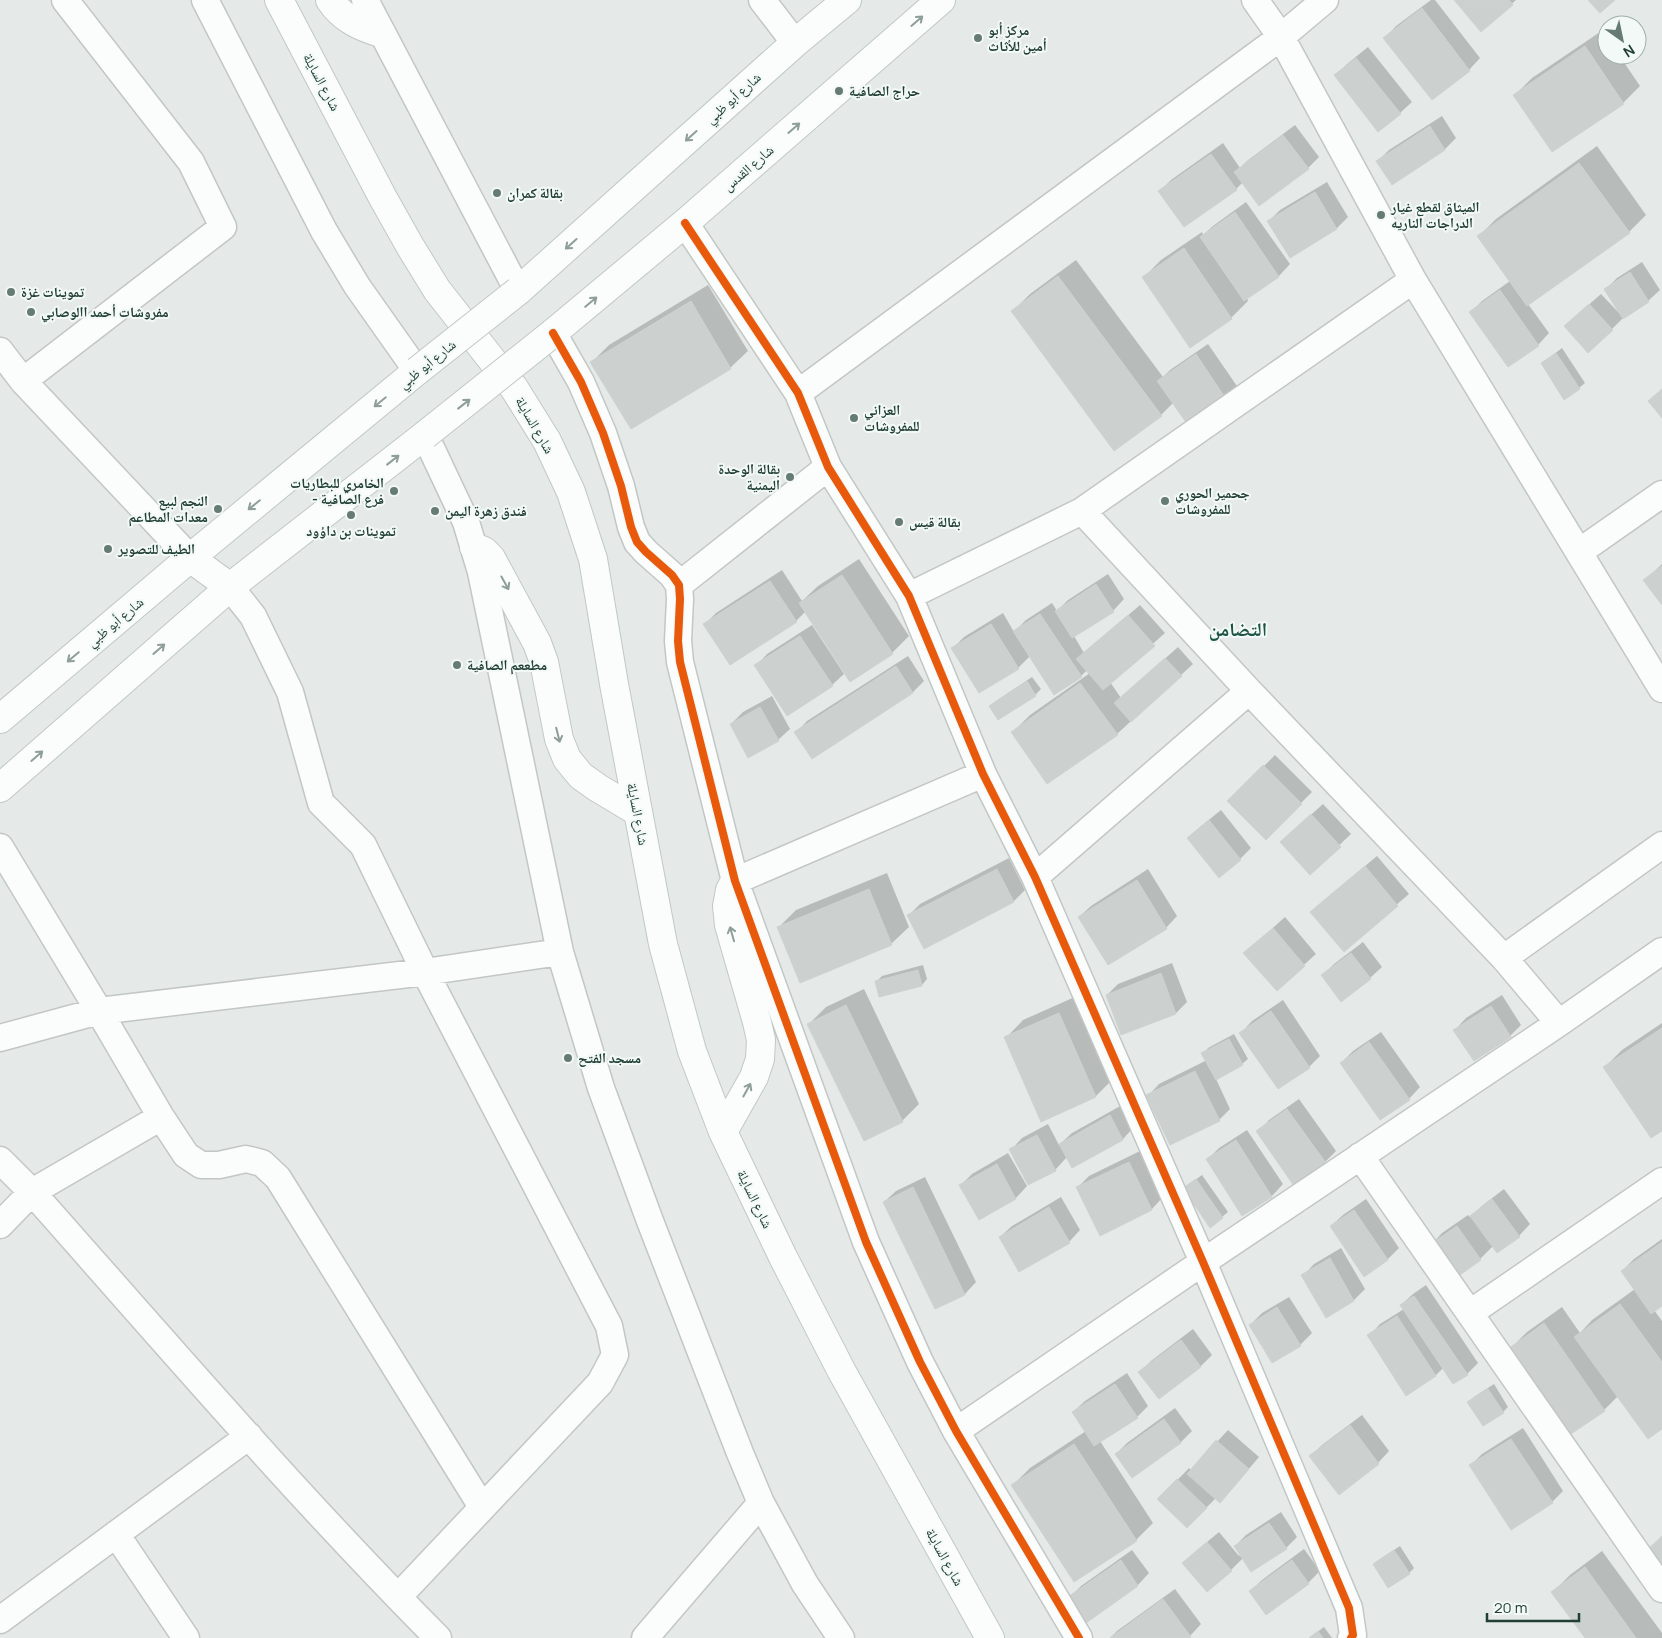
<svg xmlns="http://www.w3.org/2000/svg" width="1662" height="1638" viewBox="0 0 1662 1638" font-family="Manrope,'Noto Naskh Arabic',sans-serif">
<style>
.shadow{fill:#0003}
.building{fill:#ccd1cf;stroke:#cdd3d1}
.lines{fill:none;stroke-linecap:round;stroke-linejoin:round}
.street-casing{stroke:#c2c7c5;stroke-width:29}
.secondary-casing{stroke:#c0c8c5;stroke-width:30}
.street{stroke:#fbfcfc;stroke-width:26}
.secondary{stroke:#fbfcfc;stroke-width:28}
.secondary-bridge-casing{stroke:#c0c8c5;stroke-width:30;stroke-linecap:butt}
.secondary-bridge{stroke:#fbfcfc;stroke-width:28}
.cycleway-casing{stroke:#f3f9f6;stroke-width:11}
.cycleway{stroke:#e8590c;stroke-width:8}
.oneway{stroke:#8e9e99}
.poi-dot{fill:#667b74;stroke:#f3f9f6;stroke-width:2}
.labels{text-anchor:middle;stroke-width:4;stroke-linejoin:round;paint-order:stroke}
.poi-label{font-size:14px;font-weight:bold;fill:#213f36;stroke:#f3f9f6;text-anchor:start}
.street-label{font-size:14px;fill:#213f36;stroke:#f3f9f6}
.district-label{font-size:19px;font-weight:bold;fill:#1b5344;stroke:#f3f9f6}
</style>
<rect width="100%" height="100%" fill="#e5eae8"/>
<path class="shadow" d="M1431,0H1435L1480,58L1469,70L1432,98L1385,38L1396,26Z
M1456,0H1516L1482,30Z
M1603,30L1607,36V55H1619L1640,86L1623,103L1515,95L1532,78Z
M1368,47L1412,102L1400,113L1378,130L1335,76L1347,64Z
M1442,116L1456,138L1445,149L1392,183L1378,161L1389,150Z
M1295,125L1319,157L1308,168L1243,182L1236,189L1160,191L1171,180L1223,143L1240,168L1247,161Z
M1597,146L1646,215L1629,232L1528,304L1549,333L1538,345L1471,312L1482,301L1510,281L1479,236L1496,219Z
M1327,182L1348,217L1337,228L1290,257L1269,221L1280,210Z
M1246,202L1290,264L1279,276L1247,298L1248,301L1231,318L1144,277L1161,260L1202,232L1203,235L1213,226Z
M1076,260L1163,377L1170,370L1208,344L1239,389L1227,401L1174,402L1161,415L1013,311L1030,294Z
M1642,262L1660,290L1648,301L1623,318L1612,329L1577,315L1601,294L1620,314L1621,313L1606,289L1617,278Z
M708,285L748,351L730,368L631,428L592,362L609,345Z
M1562,348L1585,383L1579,388L1542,363Z
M859,559L909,636L892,653L806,611L796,621L730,664L705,624L716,613L782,570L802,601L818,586Z
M1662,564V603L1645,580Z
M1108,574L1124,599L1113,611L1074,636L1084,653L1140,605L1165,633L1110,682L1121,698L1178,647L1193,664L1117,734L1012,733L1030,715L1090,673L1087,670L1080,677L1030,656L1018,668L953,648L964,637L1003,613L1014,632L1026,620L1052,603L1057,611L1068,600Z
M812,625L844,674L832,685L756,666L767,654Z
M908,656L924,681L913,692L812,757L796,733L807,721Z
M1032,677L1041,689L1035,695L998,719L990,706L996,701Z
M772,696L790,729L778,740L731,724L743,712Z
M1275,755L1312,792L1266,838L1229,801Z
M1323,804L1351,834L1310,873L1293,831Z
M1221,810L1251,848L1240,859L1189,838L1200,827Z
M1377,856L1409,894L1344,950L1323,901Z
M1009,858L1025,890L1014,901L908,916L920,904Z
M1148,869L1177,916L1166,928L1079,917L1091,906Z
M887,873L909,927L891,944L779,927L796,910Z
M1285,917L1316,954L1277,989L1245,953Z
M1363,942L1382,967L1370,978L1342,1000L1323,975L1334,964Z
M1172,963L1187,1002L1176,1013L1122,1034L1107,995L1118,984Z
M923,965L927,979L922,985L876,982L882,976Z
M864,989L919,1104L902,1121L809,1024L826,1007Z
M1502,995L1521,1025L1510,1036L1455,1030L1466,1018Z
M1077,996L1113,1079L1096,1096L1042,1120L1006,1038L1023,1020Z
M1283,1000L1320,1056L1309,1067L1241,1033L1252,1021Z
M1662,1023V1130L1605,1067L1622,1050Z
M1381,1032L1420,1087L1409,1099L1381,1118L1341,1063L1353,1051Z
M1234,1034L1248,1059L1242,1064L1216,1079L1230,1109L1219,1120L1148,1096L1159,1084L1207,1060L1203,1054L1208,1048Z
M1299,1099L1336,1151L1325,1162L1258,1132L1269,1120Z
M1122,1105L1134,1127L1123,1139L1072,1166L1067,1157L1055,1170L1011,1150L1022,1138L1048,1124L1059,1145L1072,1133Z
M1247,1130L1283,1184L1272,1196L1243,1214L1207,1160L1219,1148Z
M1140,1151L1163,1197L1152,1209L1100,1234L1078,1187L1089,1176Z
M1008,1153L1027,1186L1016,1198L980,1218L961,1185L972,1174Z
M1202,1175L1228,1212L1222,1217L1184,1188Z
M925,1177L976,1282L965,1294L936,1308L884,1202L896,1191Z
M1504,1189L1530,1224L1519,1236L1493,1246L1480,1259L1431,1245L1442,1233L1468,1215L1470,1217L1483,1205Z
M1061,1197L1080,1230L1069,1242L1000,1237L1012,1226Z
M1366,1199L1399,1248L1388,1259L1364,1275L1331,1226L1343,1215Z
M1662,1239V1305L1654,1310L1662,1321V1427L1618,1396L1604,1410L1510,1349L1527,1332L1562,1307L1580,1333L1592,1320L1635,1289L1622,1271L1634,1259Z
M1341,1248L1365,1289L1354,1300L1326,1316L1303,1276L1314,1264Z
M1426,1285L1478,1363L1467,1374L1443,1368L1436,1375L1407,1394L1369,1336L1380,1324L1404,1309L1401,1305L1413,1294Z
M1289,1297L1312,1333L1300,1345L1273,1361L1250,1325L1262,1313Z
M1193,1329L1212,1355L1201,1366L1159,1397L1140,1372L1151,1361Z
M1127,1373L1148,1406L1137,1417L1100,1441L1153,1523L1136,1540L1013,1485L1030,1468L1086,1431L1073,1412L1085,1401Z
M1494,1384L1508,1407L1503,1412L1469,1402L1474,1397Z
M1175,1408L1192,1431L1180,1443L1116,1454L1127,1443Z
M1362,1415L1389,1451L1378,1463L1311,1456L1322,1445Z
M1523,1428L1563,1491L1552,1502L1471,1465L1482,1454Z
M1228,1430L1259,1457L1231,1490L1216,1498L1187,1527L1159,1499L1189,1468L1191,1470Z
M1281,1512L1297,1537L1286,1548L1243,1558L1231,1570L1195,1552L1219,1532L1239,1556L1241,1554L1235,1546L1246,1535Z
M1400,1546L1414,1568L1409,1573L1374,1564L1380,1559Z
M1304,1549L1320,1571L1308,1583L1266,1613L1250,1591L1262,1580Z
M1132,1550L1149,1573L1138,1585L1086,1621L1070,1597L1081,1586Z
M1602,1551L1662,1633V1638H1586L1553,1592L1570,1575Z
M1175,1589L1201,1624L1190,1636L1187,1638H1110L1117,1631Z
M1324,1627L1332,1638H1309Z"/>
<path class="building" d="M1454,0H1509L1513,5L1481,32Z
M1588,0H1615L1600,13Z
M1422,8L1470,71L1432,100L1383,38Z
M1585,46L1624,104L1552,152L1513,95Z
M1356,58L1401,114L1378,132L1334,75Z
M1430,126L1445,150L1392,185L1376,161Z
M1283,135L1309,169L1259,206L1234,172Z
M1211,154L1237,190L1184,227L1158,191Z
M1579,163L1630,233L1527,306L1477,236Z
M1315,192L1337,229L1290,258L1267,221Z
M1235,212L1279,277L1244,301L1200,237Z
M1184,248L1232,319L1190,348L1142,277Z
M1630,272L1649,302L1623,319L1604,289Z
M1058,276L1162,416L1114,451L1011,311Z
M1500,290L1539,346L1508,367L1469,312Z
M691,301L731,369L631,429L590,362Z
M1589,304L1613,330L1588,353L1564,326Z
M1556,353L1580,389L1564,400L1541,363Z
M1196,354L1228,402L1190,428L1157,381Z
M1662,389V418L1648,401Z
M1662,566V605L1643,580Z
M842,575L893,654L850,682L799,603Z
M770,581L797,622L730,665L703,624Z
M1096,584L1114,612L1072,638L1055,611Z
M1040,614L1082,677L1054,695L1013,631Z
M1128,615L1155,646L1103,690L1076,659Z
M991,624L1019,669L979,693L951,648Z
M800,636L833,686L787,716L754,665Z
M1165,658L1182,676L1131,722L1114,703Z
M896,666L913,693L812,759L794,732Z
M1027,681L1036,696L998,720L989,706Z
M1080,683L1118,735L1047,784L1011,732Z
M760,707L779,741L748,758L730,724Z
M1263,765L1302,804L1266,840L1227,801Z
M1311,814L1341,847L1310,875L1280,842Z
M1209,820L1241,860L1219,878L1187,838Z
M1365,866L1398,906L1344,952L1310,912Z
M997,869L1014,902L924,949L907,915Z
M1137,880L1167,929L1108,965L1078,917Z
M869,889L892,945L800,983L777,927Z
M1273,928L1305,966L1277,991L1243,953Z
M1351,953L1371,979L1341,1002L1321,975Z
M918,970L922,986L879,997L875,981Z
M1161,973L1176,1014L1121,1035L1106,995Z
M846,1005L903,1122L864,1141L807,1024Z
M1491,1006L1511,1037L1474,1061L1453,1030Z
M1271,1011L1310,1068L1278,1089L1239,1033Z
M1059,1013L1096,1097L1041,1122L1004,1037Z
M1662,1028V1131L1651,1138L1603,1067Z
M1229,1039L1243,1065L1216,1080L1201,1053Z
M1369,1042L1410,1100L1380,1120L1340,1063Z
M1195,1071L1220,1121L1170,1145L1146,1095Z
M1287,1109L1326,1163L1294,1186L1256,1131Z
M1110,1115L1123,1140L1072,1168L1059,1144Z
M1037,1135L1056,1171L1028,1185L1009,1149Z
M1236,1140L1272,1197L1242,1216L1206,1159Z
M1129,1162L1152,1210L1100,1236L1076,1187Z
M997,1164L1016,1199L979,1220L959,1185Z
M1196,1179L1223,1218L1210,1228L1183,1188Z
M913,1187L965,1295L935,1309L883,1202Z
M1492,1199L1520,1237L1497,1253L1470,1216Z
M1049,1207L1070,1243L1019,1272L999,1237Z
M1354,1210L1388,1260L1364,1277L1330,1226Z
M1457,1226L1481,1260L1453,1280L1429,1245Z
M1662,1242V1306L1651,1314L1621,1271Z
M1330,1258L1354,1301L1326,1318L1301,1275Z
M1414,1296L1468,1375L1453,1384L1400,1305Z
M1620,1304L1662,1362V1429L1648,1439L1574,1337Z
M1277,1307L1301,1346L1272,1363L1249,1325Z
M1397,1316L1436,1376L1406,1396L1367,1335Z
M1544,1323L1605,1411L1568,1436L1508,1349Z
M1181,1340L1201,1367L1159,1399L1138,1372Z
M1115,1384L1138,1418L1094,1446L1072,1412Z
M1488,1389L1504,1413L1483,1426L1467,1402Z
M1164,1419L1181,1443L1132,1478L1115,1454Z
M1350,1425L1379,1464L1339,1495L1309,1456Z
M1511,1439L1553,1503L1511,1530L1469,1465Z
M1216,1440L1249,1469L1220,1503L1187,1474Z
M1074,1444L1137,1541L1074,1582L1011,1485Z
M1177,1479L1207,1508L1187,1528L1157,1499Z
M1269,1523L1287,1549L1251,1572L1234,1546Z
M1662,1536V1571L1645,1552Z
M1207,1542L1232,1571L1207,1592L1182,1563Z
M1394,1550L1410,1574L1388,1588L1373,1564Z
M1121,1560L1138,1586L1086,1623L1068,1597Z
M1292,1560L1309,1584L1266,1615L1249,1591Z
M1585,1567L1636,1638H1585L1551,1592Z
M1163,1599L1191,1637L1189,1638H1110Z
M1318,1631L1323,1638H1309Z"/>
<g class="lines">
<defs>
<path id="street" d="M205,0L324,231L357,286L417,371
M365,0L518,291
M762,0L795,43
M1255,0L1281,37L1413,280L1662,689
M685,223L798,393L828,467L909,596L983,774L1035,877L1203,1262L1349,1608L1353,1635L1351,1638
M1413,280L1082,511L1249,691L1504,958L1559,1023
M553,333L581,382L603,433L621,486L631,527L637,542L646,552L672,575L679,585L680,599L678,641L680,662L735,881L866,1242L920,1362L956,1431L1079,1638
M0,351L23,381L190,558
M23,381L223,227L191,162L65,0
M798,393L1281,37L1325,0
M425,435L466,522L481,572L560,952L601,1088L650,1221L740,1453L761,1503L805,1584L841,1638
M1579,552L1662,494
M679,585L828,467
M230,587L253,616L290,692L321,803L363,845L425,972L609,1326L615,1355L600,1383L398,1597
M909,596L1082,511
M0,847L99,1011L161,1117L186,1155L201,1165H219L246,1159L262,1163L278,1178L482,1507
M1035,877L1249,691
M735,881L983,774
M1504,958L1662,845
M0,1038L99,1011L425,972L560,952
M1360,1156L1662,1589
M0,1160L32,1192C165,1342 296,1495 438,1638
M0,1225L32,1192L161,1117
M1470,1313L1662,1181
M956,1431L1203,1262L1559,1023L1662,951
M116,1534L186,1638
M0,1620L249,1436
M645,1638L761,1503"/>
<path id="secondary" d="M279,0L383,198L410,246L437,290L514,388L547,441L571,492L593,559L614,684L663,944L692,1051L723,1132L783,1257L841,1370L990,1638
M330,0C343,19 360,27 381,33
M518,291L795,43L847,0
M553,333L685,223L941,0
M474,547L484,551L491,558L537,643L544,662L559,739L567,759L581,776L598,788L638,812
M190,558L230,587
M0,719L190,558L417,371
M0,788L230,587L425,435
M723,1132L754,1077L760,1059L761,1040L757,1022L729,925L727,906L730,890L735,881"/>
</defs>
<use href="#street" class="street-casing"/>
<use href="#secondary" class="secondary-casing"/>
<use href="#street" class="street"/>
<use href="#secondary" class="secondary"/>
<defs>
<path id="secondary-bridge" d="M417,371L518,291
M425,435L553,333"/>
</defs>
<use href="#secondary-bridge" class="secondary-bridge-casing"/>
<use href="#secondary-bridge" class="secondary-bridge"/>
<defs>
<path id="cycleway" d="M685,223L798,393L828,467L909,596L983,774L1035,877L1203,1262L1349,1608L1353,1635L1351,1638
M553,333L581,382L603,433L621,486L631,527L637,542L646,552L672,575L679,585L680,599L678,641L680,662L735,881L866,1242L920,1362L956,1431L1079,1638"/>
</defs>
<use href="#cycleway" class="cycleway-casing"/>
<use href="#cycleway" class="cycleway"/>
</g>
<defs><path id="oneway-shaft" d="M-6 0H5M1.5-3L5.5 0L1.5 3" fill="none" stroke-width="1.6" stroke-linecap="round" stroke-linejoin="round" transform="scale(1.25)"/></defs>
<g class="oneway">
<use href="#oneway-shaft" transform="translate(917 21) rotate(-41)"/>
<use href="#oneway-shaft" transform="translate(794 128) rotate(-41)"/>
<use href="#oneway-shaft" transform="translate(691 136) rotate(138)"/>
<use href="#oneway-shaft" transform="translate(571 244) rotate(138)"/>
<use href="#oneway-shaft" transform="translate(591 302) rotate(-40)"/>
<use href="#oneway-shaft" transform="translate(380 402) rotate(141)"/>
<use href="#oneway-shaft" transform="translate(464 404) rotate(-38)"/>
<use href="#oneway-shaft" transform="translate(393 460) rotate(-38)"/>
<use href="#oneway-shaft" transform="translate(254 505) rotate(141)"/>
<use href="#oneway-shaft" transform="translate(505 583) rotate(61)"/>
<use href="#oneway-shaft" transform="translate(159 649) rotate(-41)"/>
<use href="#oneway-shaft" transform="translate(73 657) rotate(140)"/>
<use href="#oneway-shaft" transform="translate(558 735) rotate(76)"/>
<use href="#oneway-shaft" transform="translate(37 756) rotate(-41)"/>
<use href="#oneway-shaft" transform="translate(732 934) rotate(-106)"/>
<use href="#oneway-shaft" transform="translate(747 1090) rotate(-61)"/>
</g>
<g class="poi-dot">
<circle cx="978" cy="38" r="5"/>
<circle cx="839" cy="91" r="5"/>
<circle cx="497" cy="193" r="5"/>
<circle cx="1381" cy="215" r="5"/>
<circle cx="11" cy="292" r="5"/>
<circle cx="31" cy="312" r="5"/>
<circle cx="854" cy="418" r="5"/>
<circle cx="790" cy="477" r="5"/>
<circle cx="394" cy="491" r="5"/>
<circle cx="1165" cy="501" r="5"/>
<circle cx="218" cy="509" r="5"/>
<circle cx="435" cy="511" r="5"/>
<circle cx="351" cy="515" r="5"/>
<circle cx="899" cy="522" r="5"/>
<circle cx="108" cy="549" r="5"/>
<circle cx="457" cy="665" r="5"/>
<circle cx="568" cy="1058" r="5"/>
</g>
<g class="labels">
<g class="poi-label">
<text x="988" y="35">مركز أبو<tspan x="988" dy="16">أمين للأثاث</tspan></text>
<text x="849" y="96">حراج الصافية</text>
<text x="507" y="198">بقالة كمران</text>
<text x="1391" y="212">الميثاق لقطع غيار<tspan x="1391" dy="16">الدراجات الناريه</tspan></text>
<text x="21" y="297">تموينات غزة</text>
<text x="41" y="317">مفروشات أحمد االوصابي</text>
<text x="864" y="415">العزاني<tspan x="864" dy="16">للمفروشات</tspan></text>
<text x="780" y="474" text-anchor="end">بقالة الوحدة<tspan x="780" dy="16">اليمنية</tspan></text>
<text x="384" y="488" text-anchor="end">الخامري للبطاريات<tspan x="384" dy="16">- فرع الصافية</tspan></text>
<text x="1175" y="498">جحمير الحوري<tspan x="1175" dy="16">للمفروشات</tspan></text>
<text x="208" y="506" text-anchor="end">النجم لبيع<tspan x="208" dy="16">معدات المطاعم</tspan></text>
<text x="445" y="516">فندق زهرة اليمن</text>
<text x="909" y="527">بقالة قيس</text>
<text x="351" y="536" text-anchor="middle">تموينات بن داؤود</text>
<text x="118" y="554">الطيف للتصوير</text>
<text x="467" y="670">مطععم الصافية</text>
<text x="578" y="1063">مسجد الفتح</text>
</g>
<g class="street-label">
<text transform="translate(322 82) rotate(62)" y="5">شارع السايلة</text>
<text transform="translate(733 98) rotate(-42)" y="5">شارع أبو ظبي</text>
<text transform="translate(748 168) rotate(-41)" y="5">شارع القدس</text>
<text transform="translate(427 364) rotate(-39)" y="5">شارع أبو ظبي</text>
<text transform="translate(535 425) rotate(60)" y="5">شارع السايلة</text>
<text transform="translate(115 622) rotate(-40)" y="5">شارع أبو ظبي</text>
<text transform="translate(638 814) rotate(79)" y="5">شارع السايلة</text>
<text transform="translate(755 1199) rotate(64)" y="5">شارع السايلة</text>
<text transform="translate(945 1557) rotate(61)" y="5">شارع السايلة</text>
</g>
<g class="district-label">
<text x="1238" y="636">التضامن</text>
</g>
</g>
<g transform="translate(1622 40) rotate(147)"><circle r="24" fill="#f3f9f6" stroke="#9fafa9"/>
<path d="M0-4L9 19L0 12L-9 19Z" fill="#667b74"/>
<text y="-8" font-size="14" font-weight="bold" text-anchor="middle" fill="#213f36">N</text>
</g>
<path d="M1487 1613v8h92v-8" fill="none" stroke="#213f36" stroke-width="2.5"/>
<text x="1494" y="1613" font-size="15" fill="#213f36" stroke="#f3f9f6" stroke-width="4" paint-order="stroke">20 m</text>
</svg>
